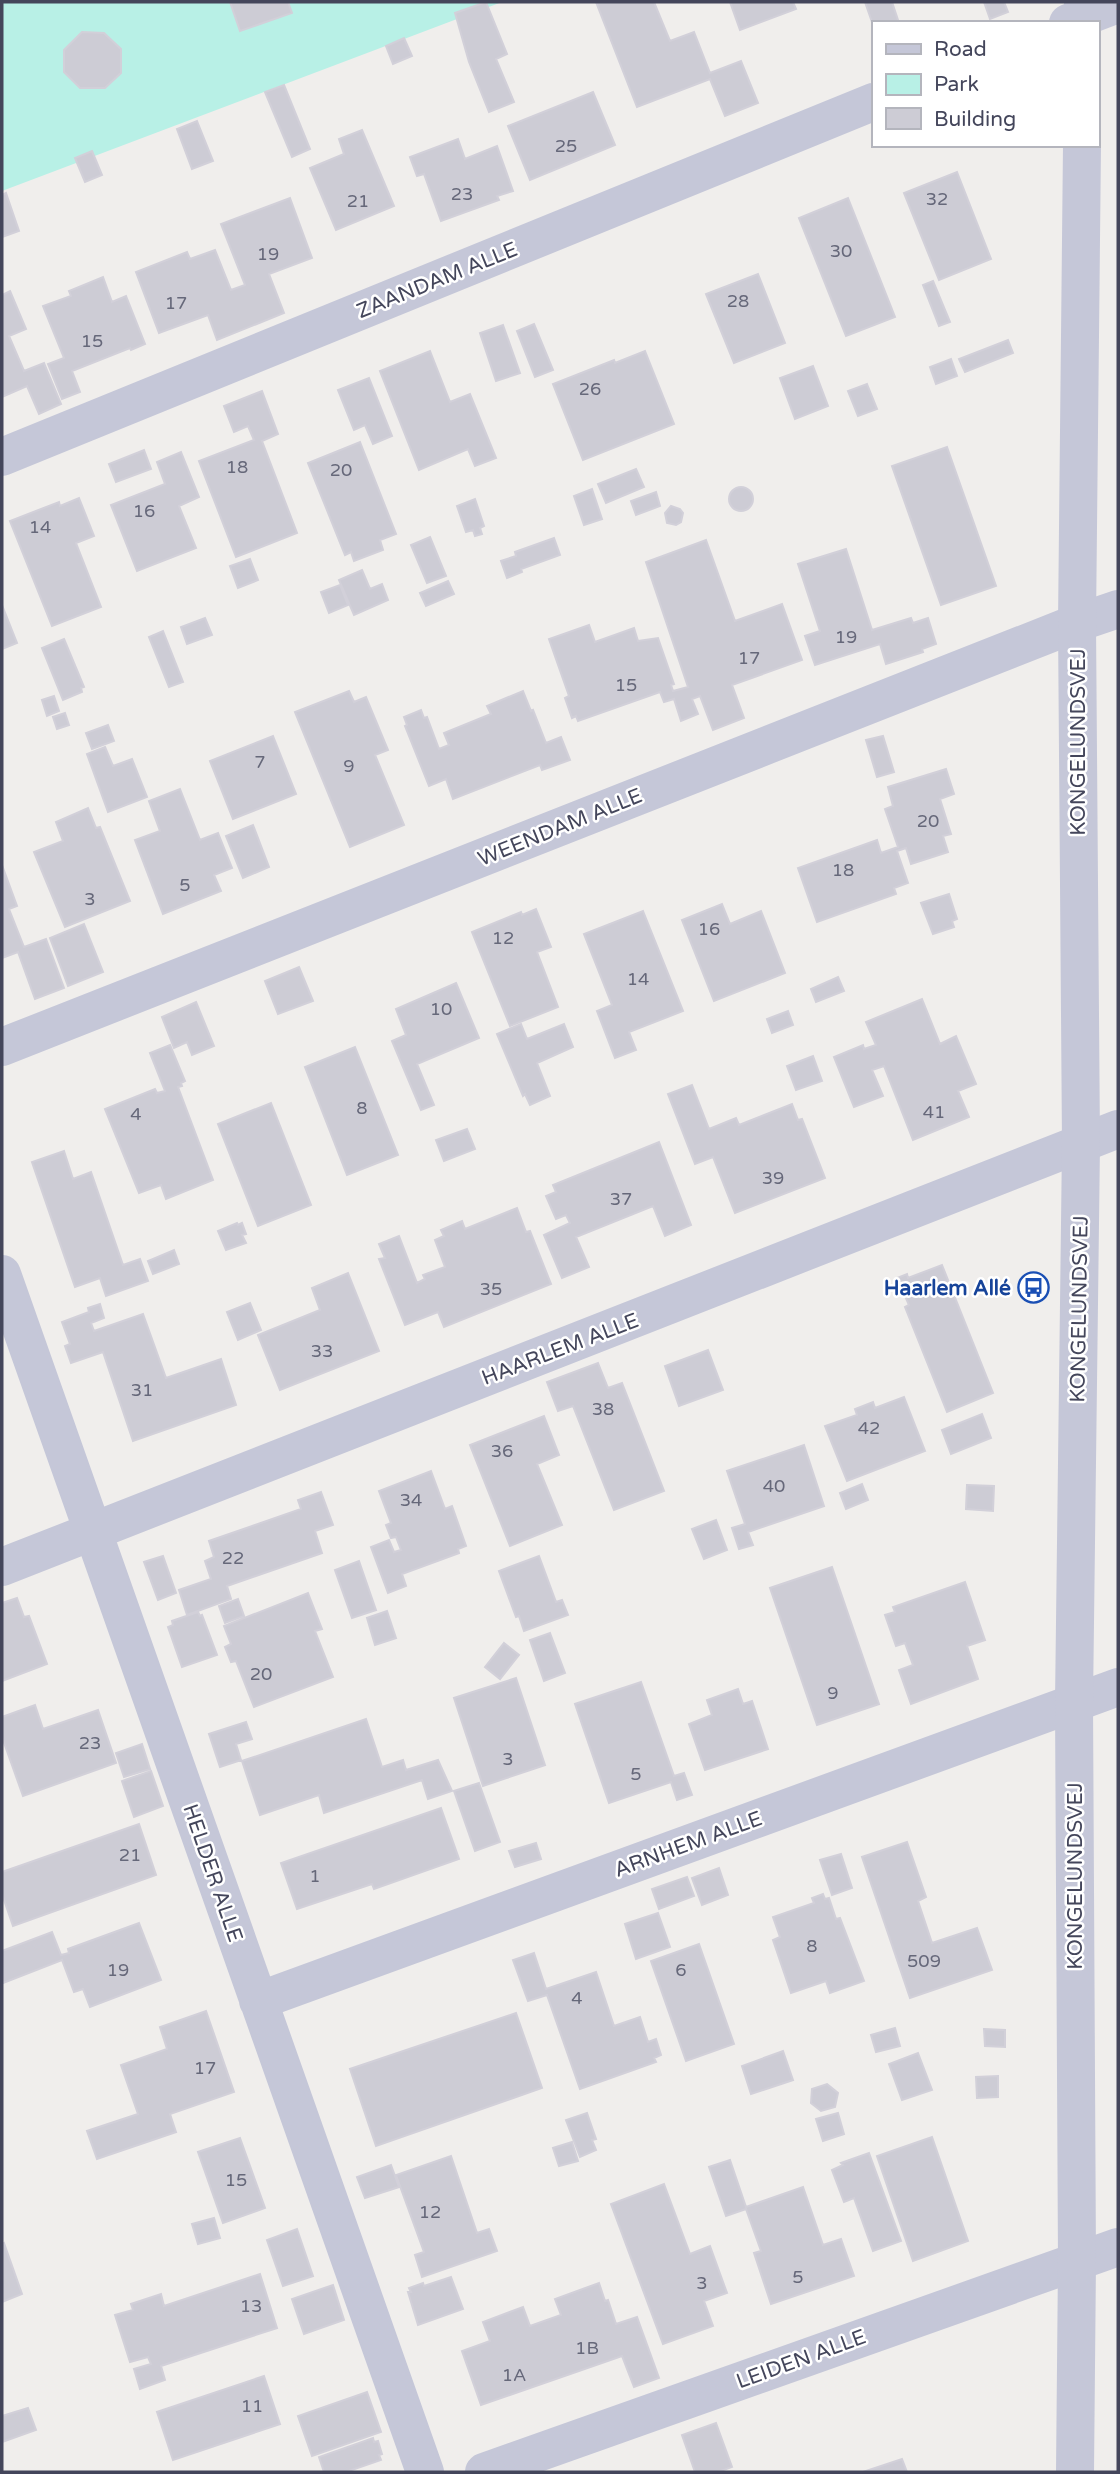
<svg xmlns="http://www.w3.org/2000/svg" width="1120" height="2474" viewBox="0 0 1120 2474" font-family="'Varela Round',sans-serif">
<style>
.green{fill:#b8f0e6}
.building{fill:#cdccd5;stroke:#d2d0d9;stroke-width:2}
.lines{fill:none;stroke-linecap:round;stroke-linejoin:round}
.minor{stroke:#c5c7d8;stroke-width:38}
.tertiary{stroke:#c5c7d8;stroke-width:38}
.labels{text-anchor:middle;stroke-width:5;stroke-linejoin:round;paint-order:stroke}
.number-label{font-size:18px;fill:#66687a}
.street-label{font-size:21px;fill:#44465b;stroke:#fff}
.transit-label{font-size:21px;font-weight:bold;fill:#164399;stroke:#fff;text-anchor:end}
</style>
<rect width="100%" height="100%" fill="#f0eeec"/>
<path class="green" d="M2,2H230L240,31L292,13L289,2H502L2,191Z"/>
<path class="building" d="M230,2H288L292,13L240,31Z
M486,2L507,54L496,59L514,102L489,112L469,62L455,13Z
M596,2H654L670,41L694,32L710,73L741,61L758,103L725,116L710,79L637,107Z
M730,2H793L796,9L740,30Z
M865,2H892L899,23H873V25Z
M984,2H1004L1008,12L990,19Z
M82,32L104,33L121,49V73L105,88H80L64,72V50Z
M404,38L412,56L393,64L386,46Z
M284,85L310,149L292,157L265,92Z
M593,92L615,145L530,180L508,126Z
M197,121L213,161L192,169L177,129Z
M362,130L394,206L336,230L310,168L344,154L339,139Z
M458,139L465,159L497,146L513,191L497,196L499,200L441,221L424,174L417,176L410,157Z
M92,151L102,175L85,182L75,158Z
M957,172L991,259L939,280L904,193Z
M6,193L19,231L2,237V195Z
M290,198L312,258L269,274L284,313L217,340L208,315L159,333L136,272L187,252L190,259L215,250L231,290L245,285L221,224Z
M848,198L895,317L846,336L799,218Z
M758,274L785,343L734,363L706,294Z
M103,277L112,302L126,296L145,344L131,350L130,348L72,371L80,392L62,399L48,364L64,358L43,306L71,296L69,291Z
M933,281L950,322L939,326L923,285Z
M10,291L26,329L9,336L24,371L44,363L61,404L39,414L27,386L2,397V295Z
M534,324L553,370L535,377L517,331Z
M503,325L520,373L496,381L480,333Z
M1008,340L1013,353L965,372L959,359Z
M430,351L450,402L470,394L496,458L475,466L468,449L419,470L380,371Z
M645,351L674,424L583,460L553,384L614,360L615,363Z
M951,359L957,376L936,384L930,367Z
M813,366L828,406L795,419L780,378Z
M369,378L392,436L373,444L365,425L354,430L338,390Z
M867,384L877,409L858,416L848,391Z
M262,391L278,434L262,441L297,533L236,557L199,461L254,440L248,426L234,432L224,406Z
M360,442L396,534L380,540L383,550L354,561L351,552L345,555L308,463Z
M947,447L996,586L941,605L892,466Z
M144,450L151,469L116,482L109,464Z
M181,452L199,497L179,506L196,548L137,571L111,505L165,484L157,462Z
M636,469L644,487L606,503L598,484Z
M729 499a12 12 0 1 1 24 0a12 12 0 1 1-24 0Z
M592,489L602,519L584,525L574,496Z
M656,492L660,506L636,515L631,501Z
M79,498L94,536L76,543L101,607L52,626L10,521L59,502L60,506Z
M475,499L484,526L480,528L482,534L475,536L473,530L466,532L457,506Z
M671,506L680,509L683,513L681,522L676,525L667,523L665,513Z
M430,537L446,576L427,583L411,545Z
M554,538L560,555L521,569L522,572L507,578L501,561L516,556L515,552Z
M706,540L735,621L782,604L802,660L732,685L744,718L713,730L700,696L692,699L698,714L681,721L674,699L664,702L660,692L578,721L576,716L572,718L565,698L569,696L549,639L589,625L595,642L634,628L638,641L658,638L674,684L671,685L673,691L688,687L646,562Z
M846,549L872,630L911,618L913,623L928,618L936,644L922,649L923,652L886,664L880,644L815,665L805,636L820,631L798,564Z
M250,559L258,580L238,588L230,566Z
M362,570L370,589L382,584L388,600L354,615L339,580Z
M448,581L454,594L426,606L420,593Z
M340,585L348,605L329,613L321,592Z
M2,605L17,643L2,649Z
M205,618L212,635L187,644L181,627Z
M163,631L183,682L169,687L149,637Z
M64,639L84,687L81,688L82,692L63,700L42,648Z
M349,691L354,702L366,697L388,750L375,755L404,825L350,847L295,712Z
M523,691L531,711L533,710L546,743L561,737L570,760L542,770L540,765L453,799L446,779L429,786L405,726L407,725L404,717L421,710L424,718L427,717L439,749L449,745L444,733L491,714L487,706Z
M54,696L59,711L47,716L42,700Z
M65,713L69,725L57,729L53,717Z
M108,725L114,741L92,749L86,733Z
M273,736L296,794L233,819L210,761Z
M883,736L894,772L877,777L866,740Z
M105,747L113,766L132,759L147,797L108,812L87,754Z
M946,769L954,794L940,799L951,834L943,836L948,852L911,864L906,848L897,851L908,883L894,888L896,894L817,922L798,868L877,840L881,853L898,847L885,809L893,806L888,787Z
M180,789L200,840L218,833L232,868L214,875L221,891L163,914L135,840L160,831L149,801Z
M88,808L96,828L100,827L130,901L65,927L34,852L63,841L56,822Z
M253,825L269,867L243,878L226,836Z
M2,865L17,906L9,909L24,947L46,939L64,988L35,999L18,952L2,958Z
M949,894L957,919L952,921L954,927L933,934L921,903Z
M722,904L730,924L761,911L785,973L714,1001L682,920Z
M536,909L551,947L537,952L558,1007L510,1026L472,932L521,912L522,915Z
M643,911L683,1011L629,1032L636,1050L615,1058L597,1011L612,1005L584,934Z
M84,924L103,972L68,986L50,938Z
M299,967L313,1001L278,1014L265,981Z
M838,977L844,991L816,1002L811,989Z
M456,983L479,1038L417,1064L434,1105L421,1110L392,1041L406,1035L396,1009Z
M922,999L940,1044L956,1036L976,1084L958,1091L969,1117L913,1140L884,1066L872,1070L883,1096L854,1107L834,1057L863,1045L864,1049L876,1045L866,1022Z
M196,1002L214,1046L192,1055L187,1042L174,1048L162,1017Z
M788,1011L793,1025L772,1033L767,1019Z
M521,1024L527,1039L564,1024L573,1047L537,1063L550,1096L530,1105L525,1094L523,1096L497,1034Z
M170,1045L185,1081L181,1083L182,1086L178,1087L213,1180L166,1199L161,1185L139,1193L105,1109L155,1089L157,1093L165,1091L150,1053Z
M355,1047L398,1155L347,1175L305,1067Z
M813,1056L822,1081L796,1090L787,1066Z
M692,1085L709,1129L736,1118L739,1125L792,1104L798,1120L802,1119L825,1178L735,1213L713,1157L695,1164L668,1094Z
M271,1103L311,1205L258,1226L218,1124Z
M467,1129L475,1149L444,1161L436,1140Z
M659,1142L691,1225L665,1236L653,1206L576,1237L589,1267L562,1278L544,1235L570,1223L566,1215L556,1219L546,1196L556,1192L553,1185Z
M64,1151L73,1179L91,1172L123,1265L140,1259L148,1281L106,1296L100,1278L75,1287L32,1162Z
M517,1208L526,1232L530,1231L551,1284L444,1327L438,1312L405,1325L379,1259L385,1258L379,1244L399,1236L417,1283L425,1279L423,1275L445,1267L435,1240L444,1236L441,1230L462,1221L465,1229Z
M237,1223L238,1225L242,1223L246,1234L242,1235L246,1243L226,1250L218,1231Z
M174,1250L179,1264L153,1274L148,1261Z
M942,1265L993,1393L947,1412L905,1307L909,1305L897,1278L907,1274L908,1278Z
M348,1273L379,1351L280,1390L258,1335L320,1310L312,1288Z
M250,1303L261,1330L238,1340L227,1312Z
M100,1304L104,1318L91,1323L94,1331L143,1314L166,1378L221,1359L236,1405L133,1441L103,1352L71,1363L65,1346L70,1344L62,1322L89,1312L88,1308Z
M708,1350L723,1390L679,1406L665,1366Z
M598,1363L608,1388L622,1383L664,1491L614,1510L573,1406L558,1411L547,1382Z
M904,1397L925,1451L847,1481L825,1426L857,1415L855,1409L873,1402L875,1408Z
M982,1414L991,1438L951,1454L942,1430Z
M544,1416L559,1455L537,1464L562,1525L510,1546L470,1445Z
M804,1445L824,1506L748,1532L753,1545L739,1549L732,1528L745,1524L727,1471Z
M431,1471L445,1509L452,1506L466,1546L458,1549L459,1553L402,1574L406,1586L388,1593L371,1547L389,1540L394,1552L401,1550L396,1537L391,1538L386,1525L391,1523L379,1491Z
M862,1484L868,1500L846,1509L840,1493Z
M967,1485L994,1486L993,1511L966,1509Z
M321,1492L333,1525L315,1531L322,1553L227,1586L231,1599L187,1615L179,1590L211,1579L205,1561L214,1557L209,1541L301,1509L298,1500Z
M716,1520L727,1550L704,1559L692,1529Z
M163,1556L176,1593L158,1600L144,1562Z
M539,1556L556,1602L562,1600L568,1615L524,1631L519,1616L516,1617L499,1571Z
M359,1561L376,1610L352,1618L335,1570Z
M832,1567L879,1704L817,1725L770,1588Z
M965,1582L985,1640L967,1646L978,1679L911,1704L899,1670L913,1665L905,1643L896,1646L885,1615L895,1612L893,1607Z
M308,1593L322,1629L315,1631L333,1677L254,1707L236,1661L231,1662L225,1647L231,1644L224,1626Z
M17,1598L24,1617L29,1616L47,1664L2,1681V1603Z
M238,1599L244,1616L225,1623L219,1606Z
M387,1611L396,1638L375,1645L367,1618Z
M198,1612L200,1616L202,1615L217,1655L182,1667L168,1627L173,1625L172,1621Z
M550,1633L565,1673L544,1681L530,1640Z
M504,1643L519,1655L500,1679L485,1667Z
M516,1678L545,1765L483,1786L454,1698Z
M641,1682L674,1776L684,1773L692,1795L677,1800L671,1782L609,1803L575,1704Z
M738,1689L743,1704L752,1701L768,1749L705,1770L689,1724L712,1715L707,1700Z
M35,1705L43,1729L98,1710L116,1763L23,1796L2,1737V1717Z
M366,1719L382,1767L403,1760L406,1770L438,1760L452,1791L428,1799L422,1780L324,1813L319,1795L260,1815L242,1761Z
M246,1722L252,1739L236,1744L241,1760L220,1767L209,1734Z
M142,1744L150,1769L124,1777L116,1753Z
M151,1771L163,1806L134,1817L122,1781Z
M479,1783L500,1842L475,1851L454,1791Z
M441,1808L459,1859L374,1889L372,1884L297,1909L281,1863Z
M139,1824L156,1875L13,1926L2,1894V1872Z
M907,1842L926,1897L918,1901L932,1943L977,1928L992,1970L910,1998L862,1857Z
M536,1843L541,1859L515,1867L509,1851Z
M841,1854L852,1888L832,1895L820,1860Z
M719,1868L728,1895L702,1905L692,1878Z
M687,1877L694,1896L659,1909L652,1889Z
M823,1894L825,1899L829,1898L836,1919L840,1918L864,1981L830,1993L826,1981L791,1993L773,1940L780,1937L773,1917L814,1903L812,1898Z
M658,1913L670,1947L636,1959L625,1924Z
M139,1923L161,1980L90,2007L83,1989L74,1992L62,1960L3,1983L2,1951L52,1932L61,1955L69,1953L68,1949Z
M699,1944L734,2044L686,2061L651,1961Z
M534,1953L546,1989L596,1972L614,2026L640,2017L648,2042L656,2039L661,2055L654,2058L656,2062L580,2089L547,1995L528,2001L513,1960Z
M206,2011L234,2092L170,2114L176,2132L97,2159L87,2131L138,2114L121,2065L167,2049L160,2027Z
M516,2013L542,2088L376,2146L350,2069Z
M895,2028L900,2046L876,2052L871,2035Z
M984,2029L1005,2030V2047L985,2046Z
M783,2051L793,2080L751,2094L742,2066Z
M918,2053L932,2090L902,2100L889,2064Z
M998,2076V2097L977,2098L976,2077Z
M827,2084L838,2093L835,2107L821,2111L811,2103L812,2089Z
M587,2113L596,2139L592,2140L596,2150L580,2157L566,2120Z
M838,2113L844,2134L823,2141L816,2119Z
M932,2137L968,2241L913,2261L877,2156Z
M240,2138L265,2208L223,2223L198,2152Z
M572,2142L578,2161L559,2166L553,2148Z
M869,2153L901,2241L873,2251L854,2198L844,2202L832,2170L843,2165L841,2163Z
M451,2156L477,2233L489,2229L497,2251L422,2277L415,2255L424,2252L396,2175Z
M730,2160L746,2207L803,2187L823,2245L841,2239L854,2276L771,2304L754,2253L761,2251L746,2209L726,2216L709,2167Z
M391,2165L399,2187L365,2198L357,2177Z
M664,2184L690,2254L710,2246L727,2293L704,2301L713,2326L663,2344L611,2204Z
M214,2218L220,2238L198,2244L192,2224Z
M297,2229L313,2276L283,2286L267,2240Z
M4,2243L22,2294L2,2302V2244Z
M260,2274L277,2328L161,2366L165,2380L140,2389L134,2369L151,2364L148,2357L130,2362L115,2315L133,2310L131,2304L161,2294L164,2306Z
M451,2277L463,2309L418,2325L408,2292H411L409,2288L423,2283L424,2286Z
M599,2283L605,2301L608,2300L616,2324L637,2317L659,2378L634,2387L622,2356L481,2405L462,2351L490,2341L483,2322L523,2307L530,2326L561,2315L555,2299Z
M333,2285L344,2320L304,2334L292,2299Z
M264,2376L280,2424L173,2460L157,2412Z
M367,2392L381,2432L312,2456L298,2416Z
M28,2408L36,2430L2,2442V2416Z
M716,2423L732,2467L718,2472H695L682,2435Z
M373,2438L374,2442L378,2441L382,2454L379,2455L381,2460L346,2472H324L319,2457Z
M902,2459L907,2472H863Z"/>
<g class="lines">
<path class="minor" d="M1068,23L1118,4
M2,457L873,102
M2,1047L1077,623L1118,609
M2,1274L425,2472
M2,1567L1118,1129
M258,2001L1118,1687
M484,2472L1118,2247"/>
<path class="tertiary" d="M1083,23V2
M1075,2472L1077,2261L1074,1702L1081,1144L1077,623L1082,145"/>
</g>
<defs>
<symbol id="bus-ring" viewBox="-11 -11 22 22"><circle r="9.5" fill="#fff" stroke="#1a4fb4" stroke-width="1.5"/><path d="M-5-6H5V4H4V6H2V4H-2V6H-4V4H-5ZM-3.5-4V0h7V-4ZM-3.5 1.2v1.5H-2V1.2ZM2 1.2v1.5H3.5V1.2Z" fill="#1a4fb4"/></symbol>
</defs>
<g fill-rule="evenodd">
<use href="#bus-ring" x="1016" y="1270" width="35" height="35"/>
</g>
<g class="labels">
<g class="number-label">
<text x="566" y="152">25</text>
<text x="462" y="200">23</text>
<text x="937" y="205">32</text>
<text x="358" y="207">21</text>
<text x="841" y="257">30</text>
<text x="268" y="260">19</text>
<text x="738" y="307">28</text>
<text x="176" y="309">17</text>
<text x="92" y="347">15</text>
<text x="590" y="395">26</text>
<text x="237" y="473">18</text>
<text x="341" y="476">20</text>
<text x="144" y="517">16</text>
<text x="40" y="533">14</text>
<text x="846" y="643">19</text>
<text x="749" y="664">17</text>
<text x="626" y="691">15</text>
<text x="260" y="768">7</text>
<text x="349" y="772">9</text>
<text x="928" y="827">20</text>
<text x="843" y="876">18</text>
<text x="185" y="891">5</text>
<text x="90" y="905">3</text>
<text x="709" y="935">16</text>
<text x="503" y="944">12</text>
<text x="638" y="985">14</text>
<text x="441" y="1015">10</text>
<text x="362" y="1114">8</text>
<text x="934" y="1118">41</text>
<text x="136" y="1120">4</text>
<text x="773" y="1184">39</text>
<text x="621" y="1205">37</text>
<text x="491" y="1295">35</text>
<text x="322" y="1357">33</text>
<text x="142" y="1396">31</text>
<text x="603" y="1415">38</text>
<text x="869" y="1434">42</text>
<text x="502" y="1457">36</text>
<text x="774" y="1492">40</text>
<text x="411" y="1506">34</text>
<text x="233" y="1564">22</text>
<text x="261" y="1680">20</text>
<text x="833" y="1699">9</text>
<text x="90" y="1749">23</text>
<text x="508" y="1765">3</text>
<text x="636" y="1780">5</text>
<text x="130" y="1861">21</text>
<text x="315" y="1882">1</text>
<text x="812" y="1952">8</text>
<text x="924" y="1967">509</text>
<text x="118" y="1976">19</text>
<text x="681" y="1976">6</text>
<text x="577" y="2004">4</text>
<text x="205" y="2074">17</text>
<text x="236" y="2186">15</text>
<text x="430" y="2218">12</text>
<text x="798" y="2283">5</text>
<text x="702" y="2289">3</text>
<text x="251" y="2312">13</text>
<text x="587" y="2354">1B</text>
<text x="514" y="2381">1A</text>
<text x="252" y="2412">11</text>
</g>
<g class="street-label">
<text transform="translate(437 280) rotate(-22)" y="7">ZAANDAM ALLE</text>
<text transform="translate(1078 742) rotate(-90)" y="7">KONGELUNDSVEJ</text>
<text transform="translate(560 827) rotate(-22)" y="7">WEENDAM ALLE</text>
<text transform="translate(1079 1309) rotate(-89)" y="7">KONGELUNDSVEJ</text>
<text transform="translate(560 1349) rotate(-21)" y="7">HAARLEM ALLE</text>
<text transform="translate(688 1844) rotate(-20)" y="7">ARNHEM ALLE</text>
<text transform="translate(213 1873) rotate(71)" y="7">HELDER ALLE</text>
<text transform="translate(1075 1876) rotate(-90)" y="7">KONGELUNDSVEJ</text>
<text transform="translate(801 2359) rotate(-20)" y="7">LEIDEN ALLE</text>
</g>
<g class="transit-label">
<text x="1011" y="1295">Haarlem Allé</text>
</g>
</g>
<rect width="1120" height="2474" fill="none" stroke="#44465b" stroke-width="7"/>
<rect x="872" y="21" width="228" height="126" fill="#ffffff" stroke="#b4b5bd" stroke-width="2"/>
<rect x="886" y="44" width="35" height="10" fill="#c5c7d8" stroke="#b4b5bd" stroke-width="2"/>
<text x="934" y="56" font-size="21" fill="#44465b">Road</text>
<rect x="886" y="74" width="35" height="21" fill="#b8f0e6" stroke="#b4b5bd" stroke-width="2"/>
<text x="934" y="91" font-size="21" fill="#44465b">Park</text>
<rect x="886" y="108" width="35" height="21" fill="#cdccd5" stroke="#b4b5bd" stroke-width="2"/>
<text x="934" y="126" font-size="21" fill="#44465b">Building</text>
</svg>
